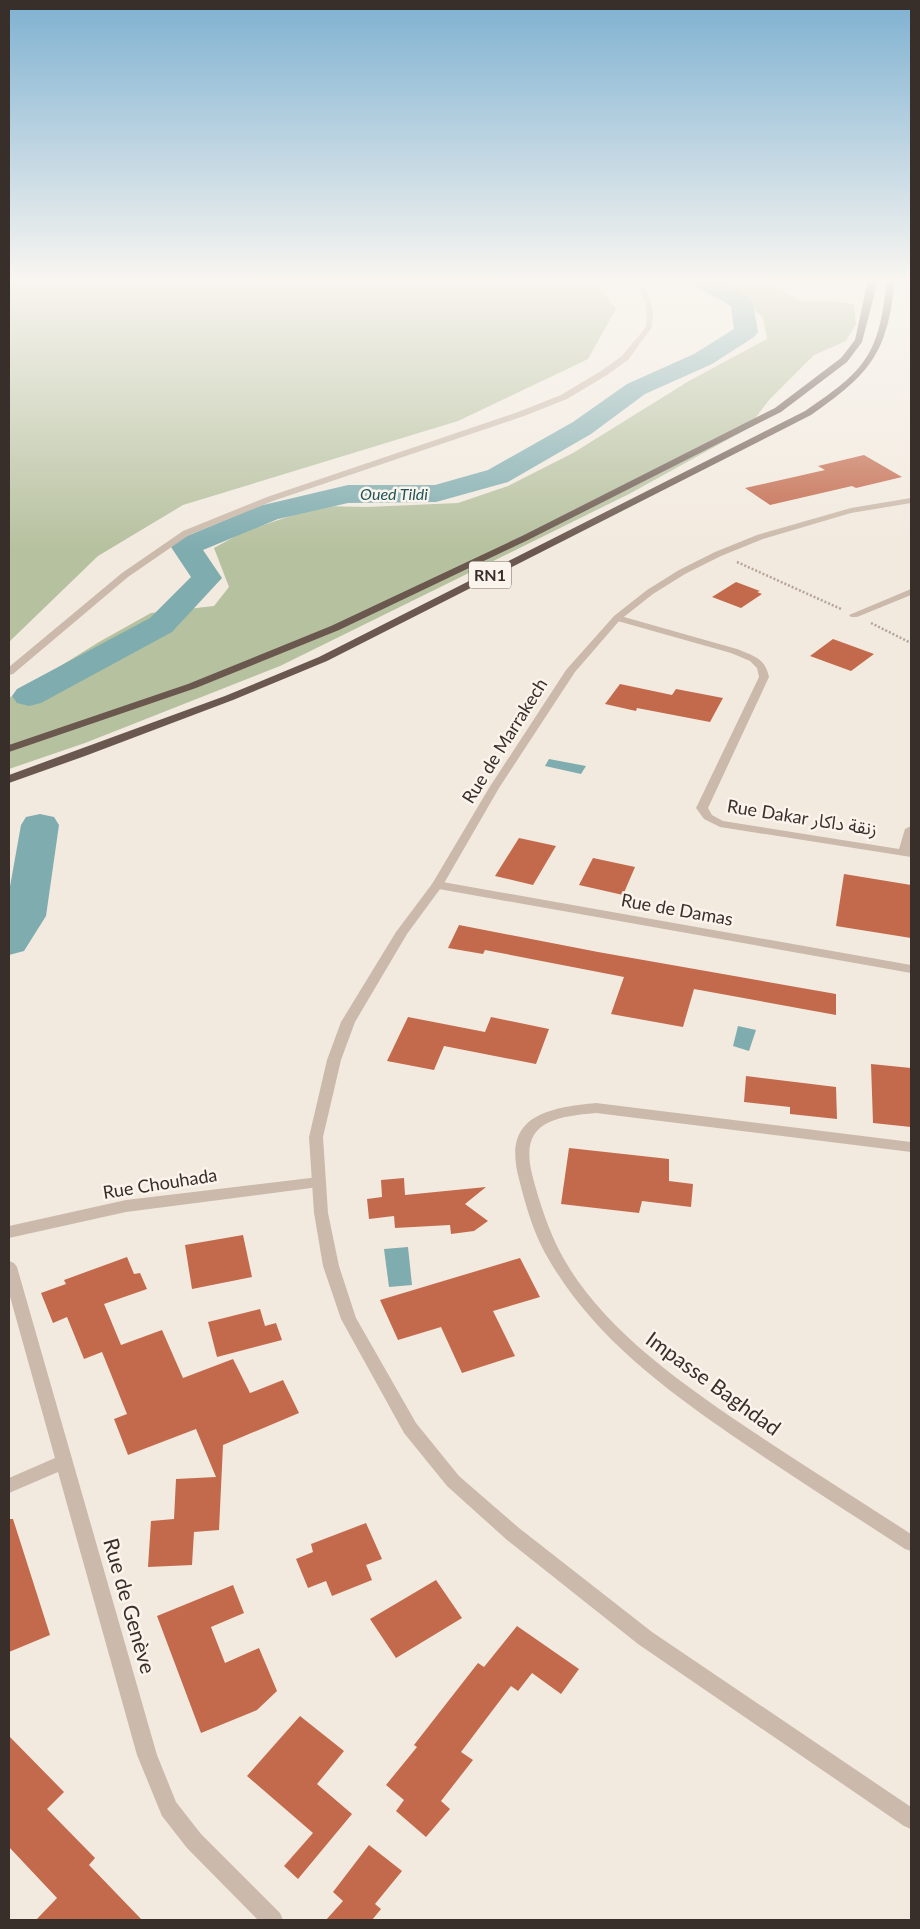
<svg xmlns="http://www.w3.org/2000/svg" width="920" height="1929" viewBox="0 0 920 1929" font-family="Lato,'Noto Sans Arabic',sans-serif">
<style>
.green{fill:#b6c19f}
.water{fill:#7facaf}
.lines{fill:none;stroke-linecap:round;stroke-linejoin:round}
.river{fill:#7facaf;fill-rule:evenodd}
.building{fill:#c36a4d}
.path{stroke:#b6a495;stroke-width:2.5;stroke-dasharray:2 2;stroke-linecap:butt}
.minor{fill:#cbbaab;fill-rule:evenodd}
.tertiary{fill:#cbbaab;fill-rule:evenodd}
.trunk{fill:#6a584e;fill-rule:evenodd}
.labels{text-anchor:middle;stroke-width:5;stroke-linejoin:round;paint-order:stroke}
.far-water-label{font-size:16px;font-style:italic;fill:#205559;stroke:#faf4ec}
.shield{fill:#faf4ec;stroke:#736a64;stroke-width:1}
.shield-label{font-size:16px;font-weight:bold;fill:#392f2a}
.street-label{font-size:18px;fill:#392f2a;stroke:#faf4ec}
.near-street-label{font-size:21px;fill:#392f2a;stroke:#faf4ec}
</style>
<rect width="100%" height="100%" fill="#f2eadf"/>
<path class="green" d="M9,280H593L616,309L588,359L458,421L183,505L98,556L9,642Z
M707,280H773L785,293L803,302L826,301L854,304L856,324L846,341L814,355L769,400L747,429L629,494L280,666L85,743L9,769V698L99,642L151,613L214,606L229,587L214,548L243,532L320,506L367,507L458,503L508,486L573,453L689,381L767,339L763,318L738,293Z"/>
<path class="water" d="M549,759L586,766L581,774L545,766Z
M738,1026L756,1030L749,1051L733,1046Z
M408,1247L412,1285L389,1287L384,1249Z"/>
<g class="lines">
<path class="river" d="M691,280H717L750,298L753,303L758,332L754,337L712,364L645,394L591,434L508,482L436,502L348,503L278,519L203,550L222,578L172,632L41,703L29,706L17,703L12,696L17,689L150,618L191,577L171,547L175,541L259,506L348,485H435L488,470L573,422L627,384L694,354L734,329L731,306L694,285Z
M40,814L54,817L59,825L46,916L24,951L9,955V892L21,825L26,817Z"/>
</g>
<path class="building" d="M864,455L902,477L856,488L852,486L770,505L745,488L825,470L818,466Z
M736,582L760,591L757,592L762,594L741,608L712,597Z
M833,639L874,654L851,671L810,656Z
M620,684L672,695L676,689L723,698L710,722L637,708L636,711L605,704Z
M519,838L556,846L533,885L495,876Z
M593,858L635,867L623,895L579,885Z
M844,874L911,885V938L836,926Z
M459,925L598,952L836,994V1015L694,989L683,1027L611,1014L624,977L485,950L483,954L448,948Z
M408,1017L485,1032L491,1017L549,1029L536,1064L444,1046L434,1070L387,1061Z
M871,1064L911,1068V1127L873,1123Z
M746,1076L836,1087L837,1119L790,1114V1107L744,1102Z
M569,1148L669,1159V1181L693,1184L691,1207L642,1201L639,1213L561,1204Z
M404,1178L405,1195L486,1187L465,1204L488,1221L474,1231L451,1234L450,1225L395,1228L394,1216L369,1219L367,1199L382,1197L381,1180Z
M243,1235L252,1277L192,1289L185,1245Z
M127,1257L134,1274L140,1273L147,1289L104,1304L121,1345L162,1330L183,1378L233,1359L250,1393L283,1380L299,1413L223,1445L219,1530L194,1532L192,1565L148,1567L151,1521L174,1519L176,1479L216,1477L196,1429L128,1455L114,1419L127,1414L102,1352L84,1359L67,1317L53,1323L41,1293L66,1284L64,1280Z
M520,1258L540,1297L493,1311L515,1356L462,1373L441,1327L398,1340L380,1300Z
M260,1309L265,1326L276,1323L282,1340L217,1357L208,1322Z
M9,1519H13L50,1635L9,1652Z
M366,1523L382,1559L366,1565L372,1580L332,1596L326,1581L308,1588L296,1559L313,1552L311,1544Z
M436,1580L462,1618L396,1658L370,1619Z
M233,1585L244,1613L211,1627L225,1663L259,1648L277,1691L257,1710L201,1733L157,1616Z
M517,1626L579,1669L561,1694L532,1673L518,1691L511,1686L461,1752L473,1760L441,1801L450,1809L426,1837L396,1811L404,1800L386,1785L417,1747L414,1745L478,1663L484,1667Z
M300,1716L344,1751L317,1784L352,1814L298,1879L284,1866L313,1833L247,1776Z
M9,1736L64,1792L47,1809L95,1858L89,1865L142,1920H36L57,1898L9,1847Z
M369,1845L402,1871L375,1904L381,1909L372,1920H326L343,1901L333,1892Z"/>
<g class="lines">
<path class="path" d="M737,562L841,609
M871,623L911,643"/>
<path class="minor" d="M631,280H637L647,292L651,303L653,313L652,327L628,360L607,375L567,399L524,416L273,501L189,535L128,577L13,674L9,675V667L122,573L183,531L267,497L518,412L561,395L601,371L622,356L646,327L647,313L645,303L641,292Z
M911,589V595L857,617H851L849,615Z
M617,615L737,649C754,656 765,658 769,677L708,808L712,815L723,821L899,849L905,829L911,826L910,850L911,851V857L720,827L704,819L696,808L759,677L757,668L750,661L731,653L614,620L612,618Z
M437,881L911,965V973L433,888L431,885Z
M596,1103L911,1142V1152L596,1113C551,1117 518,1123 533,1178C540,1204 548,1228 560,1252C598,1324 674,1378 740,1423C796,1461 854,1497 911,1534V1551L905,1549C847,1511 788,1474 730,1434C661,1386 593,1335 549,1260C534,1235 526,1207 519,1179C502,1116 546,1108 596,1103Z
M319,1177L324,1178L326,1182L324,1186L319,1187L126,1212L9,1238V1226L126,1200Z
M9,1261L14,1263L17,1267L157,1755L176,1802L201,1834L280,1913L283,1920H258L187,1848L162,1816L137,1755L58,1472L9,1493V1478L55,1458L9,1293Z"/>
<path class="tertiary" d="M911,498V503L851,513L763,539L721,556L685,574L653,594L620,620L575,672L499,788L443,885L407,934L355,1022L341,1060L323,1137L328,1213L339,1266L356,1318L416,1423L459,1476L519,1528L652,1632L911,1807V1829L904,1826L638,1644L507,1540L447,1486L404,1433L341,1319L323,1266L314,1213L309,1137L327,1060L341,1022L396,932L432,884L489,788L566,670L614,616L647,590L679,570L715,552L757,535L851,508Z"/>
<path class="trunk" d="M868,280H876L874,296L862,342L847,362L781,412L528,540L339,630L196,688L9,752V745L188,684L331,626L522,536L775,408L841,358L855,340Z
M887,280H895C887,354 871,373 811,415L327,661L233,700L85,756L9,783V775L225,696L319,657L805,411C866,370 879,355 887,280Z"/>
</g>
<linearGradient id="sky" x2="0" y2="1"><stop stop-color="#7eb1d1"/><stop offset="0.51" stop-color="#f9f6f1"/><stop offset="1" stop-color="#f9f6f1" stop-opacity="0"/></linearGradient>
<rect width="920" height="550" fill="url(#sky)"/>
<g class="labels">
<g class="far-water-label">
<text x="394" y="500">Oued Tildi</text>
</g>
<rect class="shield" x="469" y="561.5" width="42" height="27" rx="4"/>
<g class="shield-label">
<text x="490" y="581">RN1</text>
</g>
<g class="street-label">
<text transform="translate(505 741) rotate(-58)" y="6">Rue de Marrakech</text>
<text transform="translate(802 818) rotate(9)" y="6">Rue Dakar زنقة داكار</text>
<text transform="translate(677 910) rotate(10)" y="6">Rue de Damas</text>
<text transform="translate(160 1184) rotate(-9)" y="6">Rue Chouhada</text>
</g>
<g class="near-street-label">
<text transform="translate(713 1384) rotate(36)" y="7">Impasse Baghdad</text>
<text transform="translate(129 1606) rotate(74)" y="7">Rue de Genève</text>
</g>
</g>
<rect width="920" height="1929" fill="none" stroke="#392f2a" stroke-width="20"/>
</svg>
